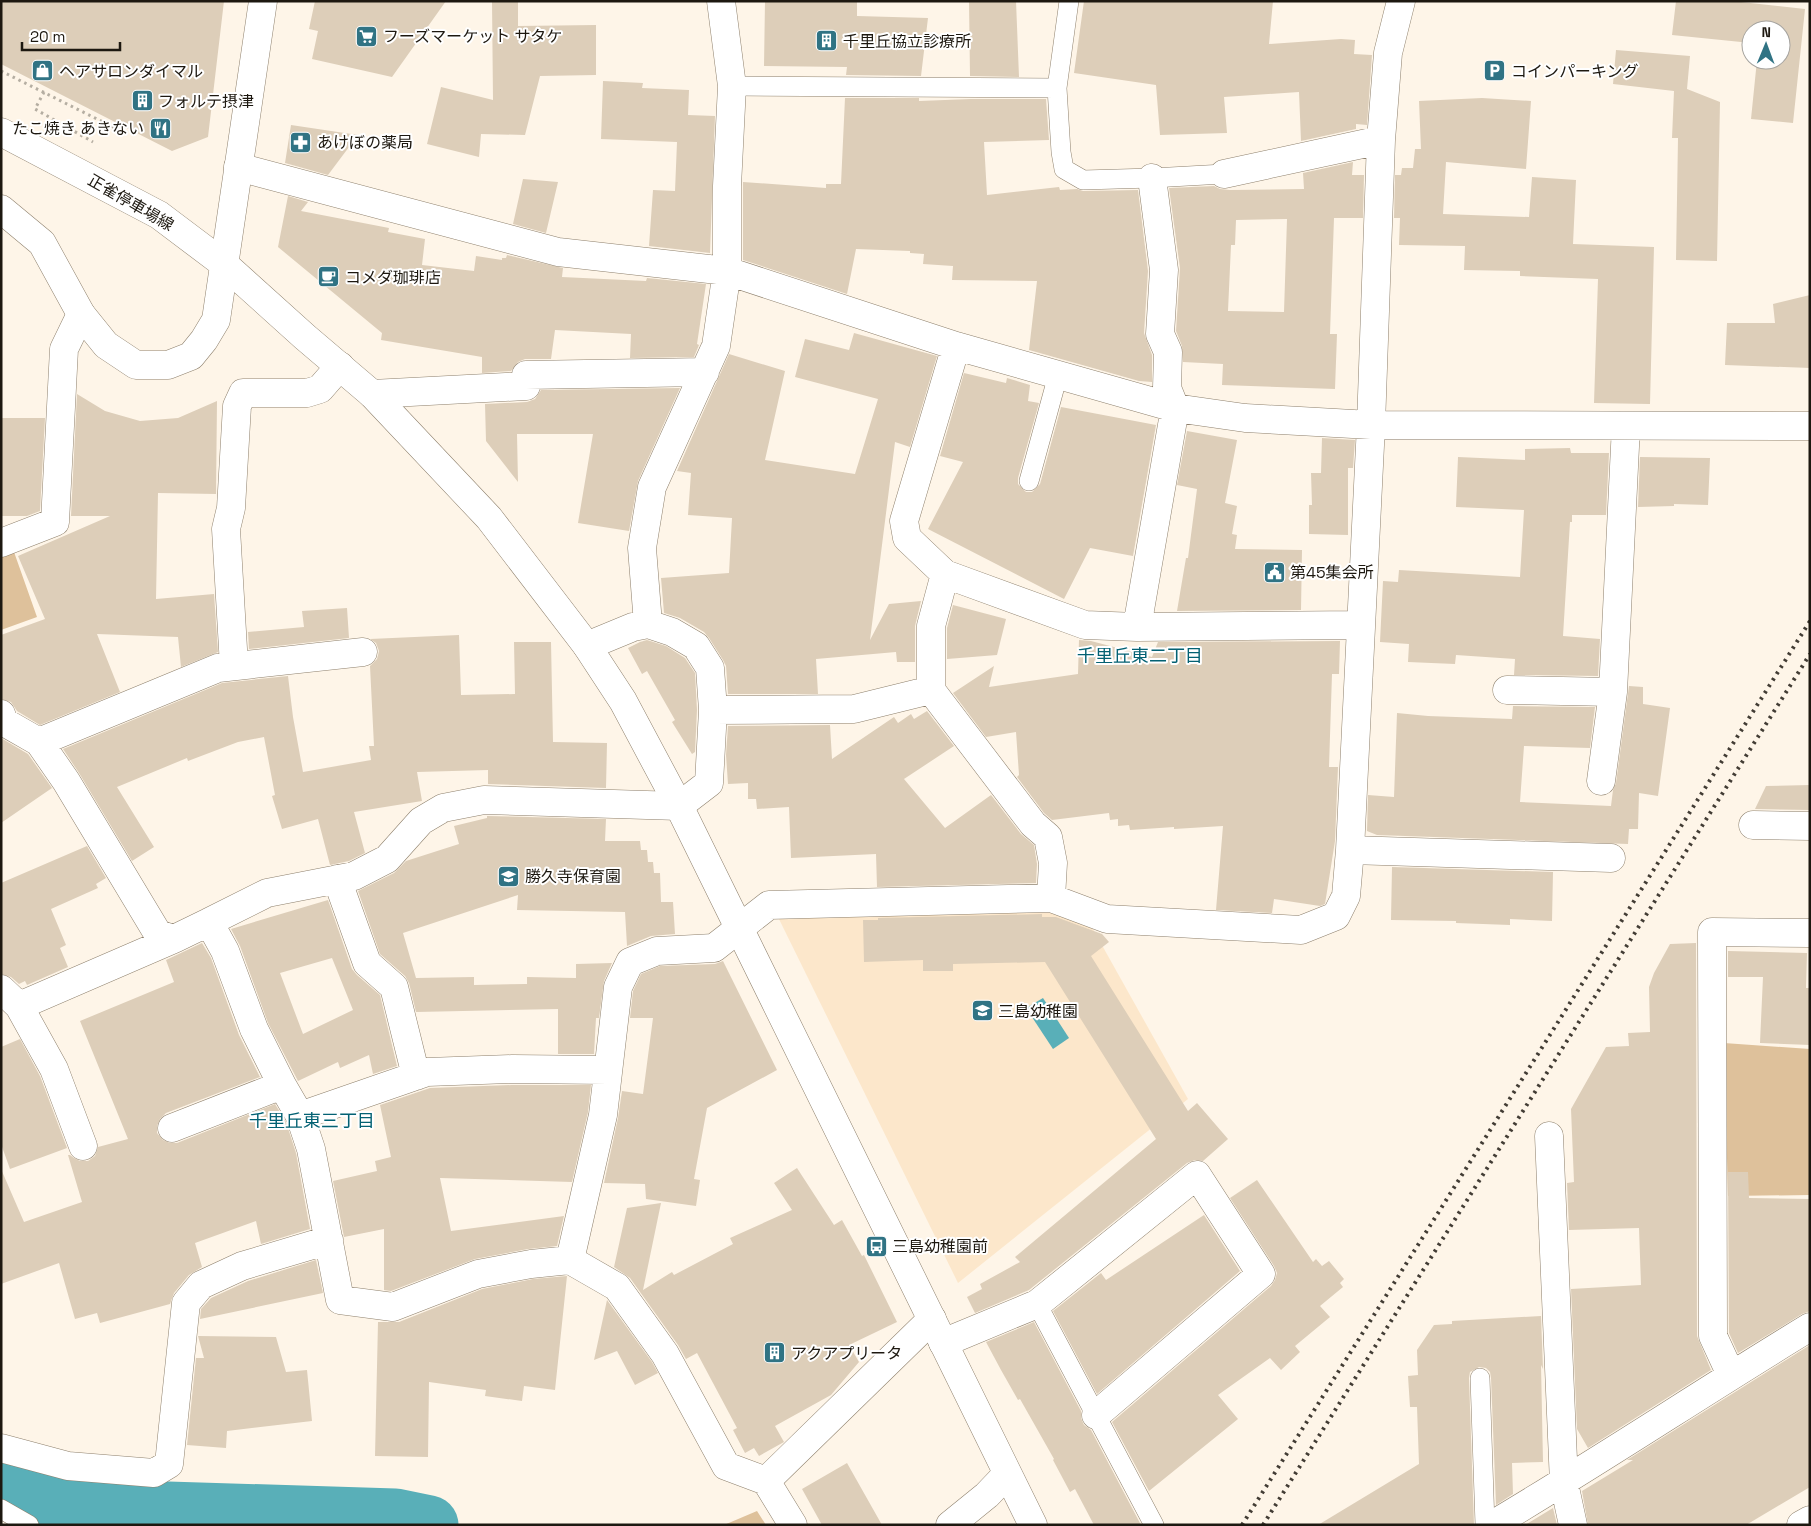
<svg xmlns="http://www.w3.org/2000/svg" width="1811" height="1526" viewBox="0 0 1811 1526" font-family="'Space Grotesk','Noto Sans JP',sans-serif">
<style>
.built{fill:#fce7cb}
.green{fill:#dec19b}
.water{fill:#59afb8}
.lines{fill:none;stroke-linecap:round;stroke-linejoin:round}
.river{stroke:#59afb8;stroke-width:59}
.building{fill:#ddceb9;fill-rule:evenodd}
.lane-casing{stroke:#8e806d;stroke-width:20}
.street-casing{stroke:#8e806d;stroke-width:29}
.secondary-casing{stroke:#8e806d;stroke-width:29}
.path{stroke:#b5aea2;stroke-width:3;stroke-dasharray:2.5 4;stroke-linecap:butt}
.lane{stroke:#fff;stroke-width:19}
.street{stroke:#fff;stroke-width:28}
.secondary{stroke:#fff;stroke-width:28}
.rail{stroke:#423c34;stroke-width:4;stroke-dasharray:2.5 5;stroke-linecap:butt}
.labels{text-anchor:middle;stroke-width:4;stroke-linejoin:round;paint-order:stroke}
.poi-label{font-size:16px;fill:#1d1810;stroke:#fff;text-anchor:start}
.street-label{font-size:16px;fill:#1d1810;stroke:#fff}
.neighbourhood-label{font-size:18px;fill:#036173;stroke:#fff}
</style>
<rect width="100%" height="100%" fill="#fef5e8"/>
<path class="built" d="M1043,908L1089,922L1188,1099L958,1283L777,915Z"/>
<path class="green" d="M14,552L37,617L1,630V556Z
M1724,1043L1810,1049V1195L1728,1196Z
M757,1511L766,1525H724Z"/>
<path class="water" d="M1043,998L1069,1038L1053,1049L1026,1008Z"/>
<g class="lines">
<path class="river" d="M1,1482L72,1508L395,1518L429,1525"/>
</g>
<path class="building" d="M1,1H224L208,137L172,151L1,64Z
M315,1H446L392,77L312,59L318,31L309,29Z
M492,1H518V26L596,25V75L540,76L525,135L481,134L479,157L427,144L441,87L493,100Z
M765,1H857V16L928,18L921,76L846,75L847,67L764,66Z
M969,1H1016L1019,77L970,76Z
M1084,1H1273L1269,44L1341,39L1355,40L1354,54L1372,55L1367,125L1356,124V129L1301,141L1299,92L1224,97L1227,133L1160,135L1156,85L1074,73Z
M1676,1H1732L1805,9L1793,123L1751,119L1757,60H1781V30H1751V43L1672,35Z
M1616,50L1690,56L1687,89L1720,102L1717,261L1676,260L1678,138H1672L1674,91L1613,84Z
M603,81L643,83L642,88L689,90L688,115L715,116L710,253L649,246L653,190L675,191L677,142L601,139Z
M845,98H919V101L971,99H1046L1049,140L984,142L987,195L1059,187L1060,190L1077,189L1083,191L1138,190L1148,271L1144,333L1152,355V382L1139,381L1029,350L1037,281L952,280L953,266L923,264L924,254L910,253V251L856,249L847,294L743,260V182L826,188V184H841Z
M1482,98L1531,101L1526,169L1446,162L1443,214L1529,217L1532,177L1576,180L1573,244L1654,247L1650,404L1594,403L1598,279L1520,276V271L1464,270L1465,246L1399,245L1400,218H1394L1395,175H1401L1402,168H1413L1415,149H1421L1419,101Z
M291,125L358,135L328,175L285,163Z
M1353,162L1352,175H1364L1363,218H1334L1330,334H1337L1335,389L1222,385L1223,364L1183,362L1182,346L1176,331L1180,268L1169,188L1214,186L1220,189L1230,190L1304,189L1303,173ZM1287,219L1284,312L1228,311L1231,245H1235L1236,220Z
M523,179L558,182L546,233L513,224Z
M288,196L308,202L301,211L389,228L388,232L425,239L422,265L474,271L476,256L502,260V258H506L507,255L563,268L562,277L646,281L647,278L706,284L697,344L699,345L694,357L630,358L631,334L555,330L551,359H525L518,362L511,371L482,373V357L381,340L382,333L278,247Z
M1810,295V368L1725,365L1727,323H1775L1773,304Z
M854,333L937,356L910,447L895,442L870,640L889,604L921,601L915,626V662H897L896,652L816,659L818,694H728L726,666L723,660L709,638L704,632L680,618L664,613L661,578L729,573L732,518L688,515L691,473L677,471L729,354L785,371L765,460L855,474L878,399L795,377L805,339L849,350Z
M964,373L1006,383L1007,378L1030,385L1028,401L1039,403L1018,478V484L1026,492H1032L1040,484L1061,407L1156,425L1133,556L1090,548L1064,599L928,529L963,462L940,456Z
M680,388L638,481L629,531L578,523L593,434H517L518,482L486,441L485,404L527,402L535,399L541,390Z
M77,394L105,411L140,421L178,418L217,401L216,494L158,493L156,599L214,594L218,652L181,667L178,637L97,634L120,692L40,725L17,711L11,702L1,699V635L45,619L18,556L110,516H71Z
M1,418H45L40,511L27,516H1Z
M1187,431L1237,440L1225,503L1237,506L1232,534L1237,535L1235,549L1302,550L1301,610L1177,611L1186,558H1188L1197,489L1177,485Z
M1322,438L1355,440L1353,468H1348V535L1309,534V505H1312L1311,473H1321Z
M1570,448L1571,453H1609L1606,515H1572V522H1570L1563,636L1600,639L1598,676L1514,675L1515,659L1456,655L1455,664L1408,662L1409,644L1380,642L1383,581L1398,582L1399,570L1520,577L1524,510L1456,507L1458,457L1525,460V449Z
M1640,457L1710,458L1708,505L1674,504V506L1638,507Z
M953,605L1006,619L997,655L947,659V628Z
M347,608L349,638L249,649L248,632L304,627L302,611Z
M459,635L461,695L515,694L514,642H551L553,742L607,743L606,788L488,784V770L417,772L422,801L354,812L365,853L349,861L330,865L318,819L282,829L272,796L275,795L264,737L238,742L188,761L187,758L117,787L154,847L132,861L79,773L63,749L222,683L288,676L293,717L303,772L371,760L369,746H374L370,666L377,659L379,651L376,643L370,639Z
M647,640L666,646L685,658L695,673L697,710L695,752L692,754L672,722L675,720L647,671L642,674L628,648L640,642Z
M1079,640L1091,641L1152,657L1158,642L1340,641L1339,674H1332L1329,767H1338L1335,841L1325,904L1320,906L1274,899L1272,913L1216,910L1223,826L1174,829V827L1130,830L1129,825L1118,826V819L1110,820L1109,813L1052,820L1044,813L1017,777L1019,775L1016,732L986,737L953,693L994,666L989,687L1078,674Z
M1629,686L1643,687V704L1670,708L1658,796L1639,793L1638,829H1629L1628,844L1377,835L1367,831L1368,795L1394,797L1397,713L1428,716L1512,719L1513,706L1595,707L1590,748L1524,746L1520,802L1611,806L1613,790L1616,783Z
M927,711L954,746L904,779L945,828L991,795L1021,834L1034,845L1037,864L1036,883L877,887L876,854L791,858L789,807L757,809L756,799H748V783L728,784L726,755L728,726L830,725L832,759L894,717L898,723L911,714L914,719Z
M1,738L28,754L52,788L1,823Z
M1810,785V810L1755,809L1766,786Z
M487,816L606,819L605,841H640L641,850H647L648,862H653L654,873H660L661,902H673L675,934L651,936L627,946L625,912L517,910L518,895L403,933L416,978L474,977V985L527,984V977L576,978V964L612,963L604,981L599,1018H596L594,1054H558V1009L416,1012L409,983L405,976L380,954L358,891L394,873L406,861L459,844L454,826L487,818Z
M87,846L106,878L96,884L98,888L51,909L66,945L60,948L68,967L27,985L25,981L19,984L11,977L1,974V883Z
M1392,867L1553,872L1552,921L1510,919V925L1456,923V921L1391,920Z
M328,900L352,969L357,975L380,995L397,1066L373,1074L369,1055L340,1068L338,1062L298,1081L268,1023L240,946L231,929ZM332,958L353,1010L303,1034L280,973Z
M1042,914V917H1056L1102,934L1109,942L1091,956L1188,1111L1197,1103L1228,1139L1203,1161L1195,1160L1187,1163L1029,1290L975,1313L967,1297L982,1289L980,1284L1020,1262L1015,1257L1156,1139L1045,962L953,964V971H923V960L864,962L863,920H878V918Z
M202,943L211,958L239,1035L260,1077L166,1113L160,1119L157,1126V1133L163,1140L170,1143H177L275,1104L286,1122L296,1153L310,1229L261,1244L256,1221L195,1243L202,1267L189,1275L174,1293L170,1304L100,1323L97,1313L75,1319L59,1263L1,1284V1169L24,1222L82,1202L68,1155H70L74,1158L80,1161H88L95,1156L98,1147L128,1139L80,1021L174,982L166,960Z
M1696,943L1697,1336L1711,1370L1588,1448L1577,1429L1571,1289L1641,1285L1639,1228L1569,1230L1567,1183L1574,1182L1571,1109L1606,1047L1629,1046L1628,1033L1650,1032L1649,987L1654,973L1670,944Z
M1728,951L1807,953L1806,988H1810V1045L1760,1043L1763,977H1728Z
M723,961L777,1070L707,1108L694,1179L700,1180L696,1206L646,1199L645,1184L604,1183L618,1118L622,1091L643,1094L653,1018H630L633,991L641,974L660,966L715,964Z
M20,1039L40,1076L67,1148L10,1169L1,1144V1047Z
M512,1085H591L588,1112L572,1182L440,1178L451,1231L564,1216L557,1246L528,1249L475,1259L391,1291L384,1290V1229L344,1237L333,1181L377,1171L375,1161L391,1157L380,1105L430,1088Z
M797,1168L834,1225L842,1220L862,1256L864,1255L897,1322L849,1345L859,1362L831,1395L775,1426L784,1442L759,1456L754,1448L745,1453L733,1430L737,1428L697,1353L686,1359L678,1345L630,1278L614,1267L627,1208L661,1203L643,1290L672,1272L674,1275L733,1244L730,1238L792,1210L774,1183Z
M1728,1172H1748L1749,1198L1810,1199V1311L1802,1314L1738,1353L1729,1333Z
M1257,1180L1313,1262L1316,1259L1322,1266L1329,1261L1344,1279L1340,1283L1343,1287L1320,1306L1330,1317L1295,1346L1300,1352L1281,1370L1270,1358L1218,1395L1238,1419L1149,1491L1112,1422L1271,1286L1275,1280L1277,1273L1274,1266L1230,1198Z
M1204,1215L1240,1271L1097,1394L1053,1311L1101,1273L1106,1280Z
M316,1260L323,1293L200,1319L201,1309L211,1298L248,1281Z
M567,1276L555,1390L524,1386L522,1401L485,1396L486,1390L429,1382L428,1457L375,1456L378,1322H399L482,1289L533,1279Z
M607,1300L652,1362L658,1373L635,1385L617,1351L594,1360Z
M1541,1316L1543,1369L1541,1365L1543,1462L1512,1463L1513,1494L1496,1505L1491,1378L1490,1372L1486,1368L1479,1367L1470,1372L1469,1378L1474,1525H1318L1419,1464L1417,1407H1410L1408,1376L1418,1375L1417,1350L1434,1325L1452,1324V1321Z
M1034,1322L1081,1411V1418L1084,1425L1091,1430L1141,1525H1094L1075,1489L1070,1492L1053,1460L1054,1459L1020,1399L1018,1400L1001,1370L986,1342Z
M198,1336L276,1337L286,1372L307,1370L312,1421L227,1431L226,1448L187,1445L196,1358H204Z
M1810,1345V1487L1746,1525H1588L1582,1491L1633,1460H1627Z
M847,1463L882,1525H822L802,1489Z
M1553,1508L1557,1525H1525Z"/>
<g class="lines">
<defs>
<path id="lane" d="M732,86L1057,88L1069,1
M1057,88L1061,152L1064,169L1083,180L1152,178L1224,174
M1029,481L1058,375
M1037,1304L1154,1525
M1480,1378L1485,1525
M1,1509L29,1525"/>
<path id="street" d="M238,167L558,252L727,271L956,346L1175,408L1245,418L1371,425L1810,426
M1224,174L1381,140
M956,346L904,521L907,538L945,574L1085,625L1137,627L1360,625
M372,394L526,386V375L705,372
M1,543L55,522L64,349L81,314
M648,624L642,548L652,487L716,346L727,271V186L732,86L721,1
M1137,627L1175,408L1167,388L1168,352L1160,334L1164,270L1152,178
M234,666L226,529L231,508L237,406L243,393H307L320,389L340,366
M931,690L1033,824L1048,837L1053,863L1051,898
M1507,690L1613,692
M713,710L854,709L931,690V626L945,574
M1,714L4,722L39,742L66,781L158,934L174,939L209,922L225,951L254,1029L282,1085L300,1116L311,1149L340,1300L393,1307L478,1274L531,1264L570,1260L617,1287L665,1354L726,1466L766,1481
M39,742L218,668L363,652
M1601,781L1613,692L1626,426
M1753,825L1810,826
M1350,850L1611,858
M337,879L367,963L394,987L416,1076
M209,922L267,893L354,876L387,859L421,821L443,808L484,800L679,806L709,783L713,710L710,668L696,646L672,632L648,624L633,627L587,646
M1,989L19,1006L54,1069L83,1146
M19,1006L174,939
M300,1116L427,1072L512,1069L608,1070
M172,1128L282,1085
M1549,1136L1564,1483L1573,1525
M570,1260L603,1115L618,987L630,962L657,951L714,948L769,905L1051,898L1107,919L1301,930L1336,916L1346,896L1350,850L1371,425L1381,140L1388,53L1401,1
M943,1343L1037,1304L1197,1175L1261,1274L1096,1415
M1731,1375L1713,1336L1712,932L1810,933
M1,1448L68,1466L154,1473L169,1464L186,1303L201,1285L242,1266L329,1240
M793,1525L766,1481L932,1319
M950,1525L987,1495L1007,1474
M1492,1525C1600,1461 1703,1392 1810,1327
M1801,1525L1810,1520"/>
<path id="secondary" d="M1,132L159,215L224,264L305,337L372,394L489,518L587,646L623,701L679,806L1033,1525
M1,209L42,243L81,314L106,345L136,365H168L191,356L204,340L216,320L263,1"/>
</defs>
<use href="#lane" class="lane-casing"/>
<use href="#street" class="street-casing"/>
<use href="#secondary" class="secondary-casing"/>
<path class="path" d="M1,71L123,132
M44,92L35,109L93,142"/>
<use href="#lane" class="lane"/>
<use href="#street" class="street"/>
<use href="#secondary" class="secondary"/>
<path class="rail" d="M1242,1525L1810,621
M1263,1525L1810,654"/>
</g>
<defs>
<symbol id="supermarket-square" viewBox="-11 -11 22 22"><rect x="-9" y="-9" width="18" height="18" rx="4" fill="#307384" stroke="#fff"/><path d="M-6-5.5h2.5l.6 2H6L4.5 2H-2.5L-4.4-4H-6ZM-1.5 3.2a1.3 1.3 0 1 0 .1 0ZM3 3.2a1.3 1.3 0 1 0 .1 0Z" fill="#fff"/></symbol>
<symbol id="building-square" viewBox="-11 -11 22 22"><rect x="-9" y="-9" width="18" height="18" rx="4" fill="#307384" stroke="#fff"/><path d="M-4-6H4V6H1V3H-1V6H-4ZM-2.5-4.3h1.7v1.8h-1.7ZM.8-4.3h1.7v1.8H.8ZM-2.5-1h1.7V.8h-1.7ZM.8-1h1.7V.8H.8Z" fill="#fff"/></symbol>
<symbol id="shop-square" viewBox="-11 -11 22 22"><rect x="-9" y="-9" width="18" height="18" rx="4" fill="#307384" stroke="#fff"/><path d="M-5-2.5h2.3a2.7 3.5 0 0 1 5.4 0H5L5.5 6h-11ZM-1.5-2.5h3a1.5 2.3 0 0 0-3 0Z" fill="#fff"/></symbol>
<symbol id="parking-square" viewBox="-11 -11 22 22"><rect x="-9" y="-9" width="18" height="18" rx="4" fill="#307384" stroke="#fff"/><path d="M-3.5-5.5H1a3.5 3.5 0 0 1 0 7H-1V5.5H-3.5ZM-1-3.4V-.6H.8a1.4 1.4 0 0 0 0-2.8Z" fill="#fff"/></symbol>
<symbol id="restaurant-square" viewBox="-11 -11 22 22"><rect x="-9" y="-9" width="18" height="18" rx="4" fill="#307384" stroke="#fff"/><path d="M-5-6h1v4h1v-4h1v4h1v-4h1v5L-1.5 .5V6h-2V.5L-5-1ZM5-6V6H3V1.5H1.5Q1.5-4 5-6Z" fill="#fff"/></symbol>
<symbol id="pharmacy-square" viewBox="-11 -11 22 22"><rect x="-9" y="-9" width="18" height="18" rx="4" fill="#307384" stroke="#fff"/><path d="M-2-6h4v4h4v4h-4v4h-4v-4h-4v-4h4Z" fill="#fff"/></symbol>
<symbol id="cafe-square" viewBox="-11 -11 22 22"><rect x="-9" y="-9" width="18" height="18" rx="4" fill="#307384" stroke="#fff"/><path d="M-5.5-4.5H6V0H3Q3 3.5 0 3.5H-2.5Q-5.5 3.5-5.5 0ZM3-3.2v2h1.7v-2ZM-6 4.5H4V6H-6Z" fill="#fff"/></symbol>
<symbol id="civic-square" viewBox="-11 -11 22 22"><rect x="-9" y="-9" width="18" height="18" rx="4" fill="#307384" stroke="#fff"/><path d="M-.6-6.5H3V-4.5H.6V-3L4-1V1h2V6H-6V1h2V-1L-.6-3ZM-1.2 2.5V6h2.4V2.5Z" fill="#fff"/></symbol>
<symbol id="school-square" viewBox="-11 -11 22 22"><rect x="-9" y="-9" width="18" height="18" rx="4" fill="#307384" stroke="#fff"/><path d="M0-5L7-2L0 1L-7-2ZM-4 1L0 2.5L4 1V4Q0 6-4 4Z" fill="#fff"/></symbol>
<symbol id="bus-square" viewBox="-11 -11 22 22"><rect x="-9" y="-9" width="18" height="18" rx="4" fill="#307384" stroke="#fff"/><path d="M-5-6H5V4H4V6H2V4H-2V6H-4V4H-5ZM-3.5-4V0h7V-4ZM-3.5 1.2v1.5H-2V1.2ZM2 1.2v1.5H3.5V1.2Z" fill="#fff"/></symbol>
</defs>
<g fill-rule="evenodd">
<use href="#supermarket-square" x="354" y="24" width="25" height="25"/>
<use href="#building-square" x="814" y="28" width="25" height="25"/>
<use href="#shop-square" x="30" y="58" width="25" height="25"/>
<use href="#parking-square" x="1482" y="58" width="25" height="25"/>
<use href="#building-square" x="130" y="88" width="25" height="25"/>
<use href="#restaurant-square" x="148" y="116" width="25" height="25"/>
<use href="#pharmacy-square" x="288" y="130" width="25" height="25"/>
<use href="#cafe-square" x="316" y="264" width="25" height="25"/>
<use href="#civic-square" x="1262" y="560" width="25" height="25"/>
<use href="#school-square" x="496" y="864" width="25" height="25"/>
<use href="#school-square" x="970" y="998" width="25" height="25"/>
<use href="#bus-square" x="864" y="1234" width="25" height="25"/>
<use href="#building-square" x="762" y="1340" width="25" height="25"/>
</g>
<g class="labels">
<g class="poi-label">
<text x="383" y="42">フーズマーケット サタケ</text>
<text x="843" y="47">千里丘協立診療所</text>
<text x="59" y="77">ヘアサロンダイマル</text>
<text x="1511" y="77">コインパーキング</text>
<text x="158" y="107">フォルテ摂津</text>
<text x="144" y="134" text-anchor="end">たこ焼き あきない</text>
<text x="317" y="148">あけぼの薬局</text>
<text x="345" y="283">コメダ珈琲店</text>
<text x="1290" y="578">第45集会所</text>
<text x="525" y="882">勝久寺保育園</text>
<text x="998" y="1017">三島幼稚園</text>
<text x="892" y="1252">三島幼稚園前</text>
<text x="791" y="1359">アクアプリータ</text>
</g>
<g class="street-label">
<text transform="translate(131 202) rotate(30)" y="6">正雀停車場線</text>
</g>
<g class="neighbourhood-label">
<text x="1140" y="662">千里丘東二丁目</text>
<text x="312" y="1127">千里丘東三丁目</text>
</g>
</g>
<rect width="1811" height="1526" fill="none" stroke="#1d1810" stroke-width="5"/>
<g transform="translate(1766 45) rotate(1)"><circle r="24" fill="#ffffff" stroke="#a5a39f"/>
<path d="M0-4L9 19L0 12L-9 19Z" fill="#307384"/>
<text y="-8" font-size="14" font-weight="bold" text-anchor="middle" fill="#1d1810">N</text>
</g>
<path d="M22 42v8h98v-8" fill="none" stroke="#1d1810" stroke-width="2.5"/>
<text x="30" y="42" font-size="15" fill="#1d1810" stroke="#ffffff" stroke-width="4" paint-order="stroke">20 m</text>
</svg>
